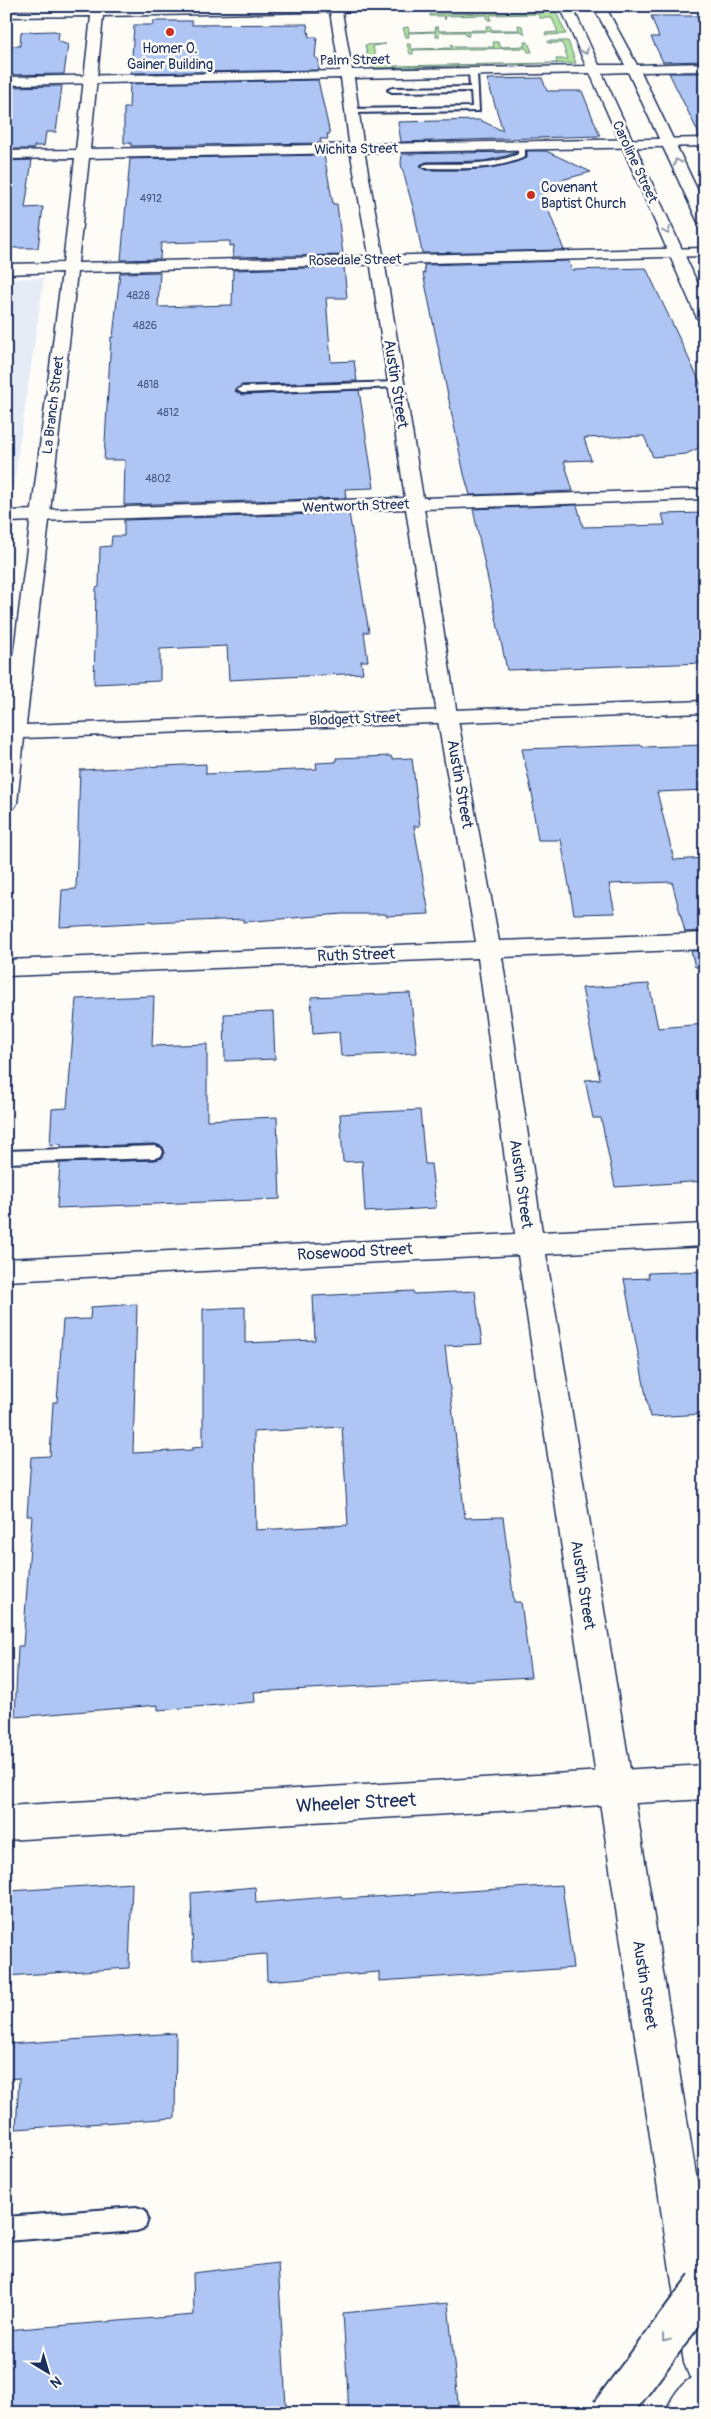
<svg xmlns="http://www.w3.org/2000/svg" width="711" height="2419" font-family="Pangolin,sans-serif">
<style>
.built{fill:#e6ecf6}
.green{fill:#b1e1a0;stroke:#66887f}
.building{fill:#afc6f4;stroke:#1b2f5e;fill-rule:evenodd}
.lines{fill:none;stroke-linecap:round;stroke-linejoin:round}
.lane-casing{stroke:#1b2f5e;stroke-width:4}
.street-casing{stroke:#1b2f5e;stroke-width:3}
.secondary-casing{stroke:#1b2f5e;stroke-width:3}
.highway-casing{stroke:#1b2f5e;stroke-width:3}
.lane{fill:#fdfcf7;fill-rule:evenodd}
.street{fill:#fdfcf7;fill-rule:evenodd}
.secondary{fill:#fdfcf7;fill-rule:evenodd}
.highway{fill:#fdfcf7;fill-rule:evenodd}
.highway-bridge-casing{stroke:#1b2f5e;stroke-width:42;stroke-linecap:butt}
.highway-bridge{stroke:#fdfcf7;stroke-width:38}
.oneway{stroke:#8c96aa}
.poi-dot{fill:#c8321e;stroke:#fdfcf7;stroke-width:2}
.labels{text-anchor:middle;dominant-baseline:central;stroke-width:5;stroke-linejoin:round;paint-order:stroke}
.far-number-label{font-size:11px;fill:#405584}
.far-poi-label{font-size:14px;fill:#1b2f5e;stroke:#fdfcf7}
.far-street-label{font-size:14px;fill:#1b2f5e;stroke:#fdfcf7}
.street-label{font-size:16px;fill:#1b2f5e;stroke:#fdfcf7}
.near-street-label{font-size:19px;fill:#1b2f5e;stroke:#fdfcf7}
</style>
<rect width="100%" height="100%" fill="#fdfcf7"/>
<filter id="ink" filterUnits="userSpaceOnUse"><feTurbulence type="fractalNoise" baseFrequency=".02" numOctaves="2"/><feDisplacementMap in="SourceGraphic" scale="10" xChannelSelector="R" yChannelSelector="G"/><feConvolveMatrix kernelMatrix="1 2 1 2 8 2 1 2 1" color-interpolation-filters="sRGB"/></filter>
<g filter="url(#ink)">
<path class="built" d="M44,278L11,502H6V279Z"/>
<path class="green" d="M556,12L566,34L546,35L545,33L558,32L552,18H540L538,14L490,15L491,20H488L487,15L446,16L445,20L444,16H430V14Z
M518,25L522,26L525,35L521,31L468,32L469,36H466L465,32H439V37H436L435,32L408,33L409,37H406L403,28L408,27L409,32L436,31L435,27H438L439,31L487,30L486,26H490L492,30H519Z
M548,41H568L576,63L376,68L370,66L365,45L386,44L373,46L376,62H392L393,66L557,63L556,59H568L562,43H548Z
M493,42H498L500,47L525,46L524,42H528L532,52H528L526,48L413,50V54H410L407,44H410L411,49L452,48L451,44L455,47H494Z"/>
<path class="building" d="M651,16H705V61L663,62L651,37H659Z
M153,21H192V25L307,24L309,37H317L315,57L319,60V70L131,73L134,25H153Z
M54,31L59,32L58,41L68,45L64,74L6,75V46H20L21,32Z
M669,73H705V136H700Z
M542,78L547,91H582L600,136L401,142L398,122L480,120L503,131L487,79Z
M318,80L330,134H327L328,139H320L321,143L131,146V143H124V108H129L130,84Z
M62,86L56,132H46L44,146H34V149H6V87Z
M527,151H546L591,172L539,186L564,250L422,253L415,215L401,164L402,154L516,152L506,156L484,161L426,162L420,165L426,170H464L489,168L513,163L527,158Z
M324,155L333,204H337L343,255L233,257L234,245L230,246V241L161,243L160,259L121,260L130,159Z
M32,160L25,208L43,207L38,248H6V161Z
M568,261L572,270L646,268L705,393V445L686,454L653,457L644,436L584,438L591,460L564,461L573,491L470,495L464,474L423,273H425L424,265Z
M344,267L347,298H326L331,362L354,361L357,381L242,385L235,391L242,395L359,390L374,488L345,489L346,498L124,505L125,460H104L111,337H113L120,273L160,272L158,307L232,305L233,270Z
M577,505L583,527L665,525L662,514L705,513V663L507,670L473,509Z
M349,513L369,632H364L368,661H361L363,673L229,680L227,646L160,649V681L94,684L96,588L99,587L100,547L111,546L112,536H124V520Z
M642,745L643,747L705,745V790L657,792L674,860L705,858V931L685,932L672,882L609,884L615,913L574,914L561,840H538L532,803H534L522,749Z
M391,756L392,759L412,758L420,826H414L429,914L386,916V914H342L243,922V919L152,923V922L60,927L62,890L76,889L80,770L206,764V774L317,769L316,763L336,762V758Z
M691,951H705V966L695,967Z
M649,984L658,1028L705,1024V1181L615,1187L601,1118H593L585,1080L600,1079L582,988Z
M410,993L417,1053L341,1056L339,1032L313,1034L311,997Z
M154,996L152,1046L207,1044V1120L277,1117L280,1199L57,1208L60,1163L155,1160L162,1158L165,1153L163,1147L155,1144L61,1147V1144L50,1145L52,1109L67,1108L76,999Z
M273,1012L275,1059L225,1061L224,1014Z
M420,1110L425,1164H431L436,1208L365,1212L362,1161L343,1162L340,1114Z
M705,1271V1414L650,1417L624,1279L649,1278L648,1273Z
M413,1291L414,1294L475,1291L482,1344L445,1346L465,1518L503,1517L514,1602H521L531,1677L254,1692L255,1702L158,1710V1705L15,1717L18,1646H23L32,1516H27L31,1457L50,1456L53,1402H57L63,1320L90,1319L91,1307L137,1304L133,1453L192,1450V1448L203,1447V1309L245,1307V1343L315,1340L313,1296ZM342,1427L348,1525L256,1530L254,1432Z
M132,1883L129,1968L6,1976L10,1891Z
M562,1885L573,1968L379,1981V1972L267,1981L266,1954L193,1960L191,1893L255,1887L256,1903L341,1896L342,1899Z
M176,2033L175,2118L16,2129L19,2078L6,2079L8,2044Z
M278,2263L286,2407L235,2413H6V2330L194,2315L193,2273Z
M448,2303L459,2413H349L343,2313Z"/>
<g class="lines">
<defs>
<path id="lane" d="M473,71L477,73L479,111L351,113L347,111L351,109L472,107L471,91L392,92L388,90L392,88L470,87L469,73Z
M518,144L525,146V157C493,171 460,168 426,168L422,166L426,164C457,163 489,167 518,154Z
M397,382L402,385L400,387L242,393L237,390L242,387Z
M155,1146L161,1148L163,1152L161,1156L155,1158L6,1163V1151Z
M136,2207L145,2210L148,2219L145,2228L136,2231L6,2241V2217Z"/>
<path id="street" d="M329,6H341L352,70L586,66L560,6H572L599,65H625L593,6H605L637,65L705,63V71L641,72L705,206V226L698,222L628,72L602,73L705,300V323L697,318L590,73L354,78L364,150L384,260L423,498L705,489V499L424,509L457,715L499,941L705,933V949L502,957L542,1232L705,1224V1246L546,1254L705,2230V2384L690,2378L684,2363L518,1255L6,1281V1259L515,1234L478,958L6,976V960L476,942L437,715L406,509L6,522V511L405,498L370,260L350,150L341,78L6,85V77L340,71Z"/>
<path id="secondary" d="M92,6H104L103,9L477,6L471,9L103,16L90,149L705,138V146L89,158L78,263L705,248V256L77,272L26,725L705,701V713L24,738L17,803L14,808L6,810V714L62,272L6,274V264L63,263L75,158L6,159V151L76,150L91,16L6,17V11L92,9Z
M705,1765V1799L6,1840V1806Z"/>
<path id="highway" d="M705,2371V2413H665C674,2392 684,2379 705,2371Z"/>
</defs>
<use href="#lane" class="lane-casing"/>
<use href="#street" class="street-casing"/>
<use href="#secondary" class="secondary-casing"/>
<use href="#highway" class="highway-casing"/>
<use href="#lane" class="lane"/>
<use href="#street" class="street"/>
<use href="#secondary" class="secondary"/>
<use href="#highway" class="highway"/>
<defs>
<path id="highway-bridge" d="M610,2413L705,2286"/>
</defs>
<use href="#highway-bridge" class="highway-bridge-casing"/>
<use href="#highway-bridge" class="highway-bridge"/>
</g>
<defs><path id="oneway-chevron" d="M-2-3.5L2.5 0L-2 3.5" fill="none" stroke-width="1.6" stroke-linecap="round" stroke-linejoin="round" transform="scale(1.25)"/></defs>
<g class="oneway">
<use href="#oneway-chevron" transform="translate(585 51) rotate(67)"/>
<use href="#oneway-chevron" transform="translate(677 162) rotate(-115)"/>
<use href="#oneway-chevron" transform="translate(667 231) rotate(65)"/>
<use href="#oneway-chevron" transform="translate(665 2339) rotate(127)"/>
</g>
</g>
<g class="poi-dot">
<circle cx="170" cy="32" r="5"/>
<circle cx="531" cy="195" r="5"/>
</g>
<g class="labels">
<g class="far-number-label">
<text x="151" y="198">4912</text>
<text x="138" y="295">4828</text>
<text x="145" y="325">4826</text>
<text x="148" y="384">4818</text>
<text x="168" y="412">4812</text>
<text x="158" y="478">4802</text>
</g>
<g class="far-poi-label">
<text x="170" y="48">Homer O.<tspan x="170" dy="16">Gainer Building</tspan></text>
<text x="541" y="187" text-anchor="start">Covenant<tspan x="541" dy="16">Baptist Church</tspan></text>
</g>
<g class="far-street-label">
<text transform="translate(355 60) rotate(-1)">Palm Street</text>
<text transform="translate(356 149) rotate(-1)">Wichita Street</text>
<text transform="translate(635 162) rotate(65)">Caroline Street</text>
<text transform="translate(355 260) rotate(-1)">Rosedale Street</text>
<text transform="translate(53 405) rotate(-83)">La Branch Street</text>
<text transform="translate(356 506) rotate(-2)">Wentworth Street</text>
<text transform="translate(355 719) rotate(-2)">Blodgett Street</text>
</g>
<g class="street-label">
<text transform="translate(396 384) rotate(81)">Austin Street</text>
<text transform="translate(460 784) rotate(80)">Austin Street</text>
<text transform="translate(356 955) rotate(-2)">Ruth Street</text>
<text transform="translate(521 1184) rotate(82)">Austin Street</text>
<text transform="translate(355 1252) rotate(-3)">Rosewood Street</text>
<text transform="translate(583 1585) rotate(81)">Austin Street</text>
<text transform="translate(645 1985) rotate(81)">Austin Street</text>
</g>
<g class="near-street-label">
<text transform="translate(356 1803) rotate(-3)">Wheeler Street</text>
</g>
</g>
<rect width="711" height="2419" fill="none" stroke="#fdfcf7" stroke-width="25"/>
<rect x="12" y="12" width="686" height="2394" fill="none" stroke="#1b2f5e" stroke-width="2" filter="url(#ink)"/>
<g transform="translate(48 2372) rotate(142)" stroke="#fdfcf7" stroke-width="4" paint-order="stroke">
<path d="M0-4L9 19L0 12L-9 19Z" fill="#1b2f5e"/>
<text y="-8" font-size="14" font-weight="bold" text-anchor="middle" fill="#1b2f5e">N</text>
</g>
</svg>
